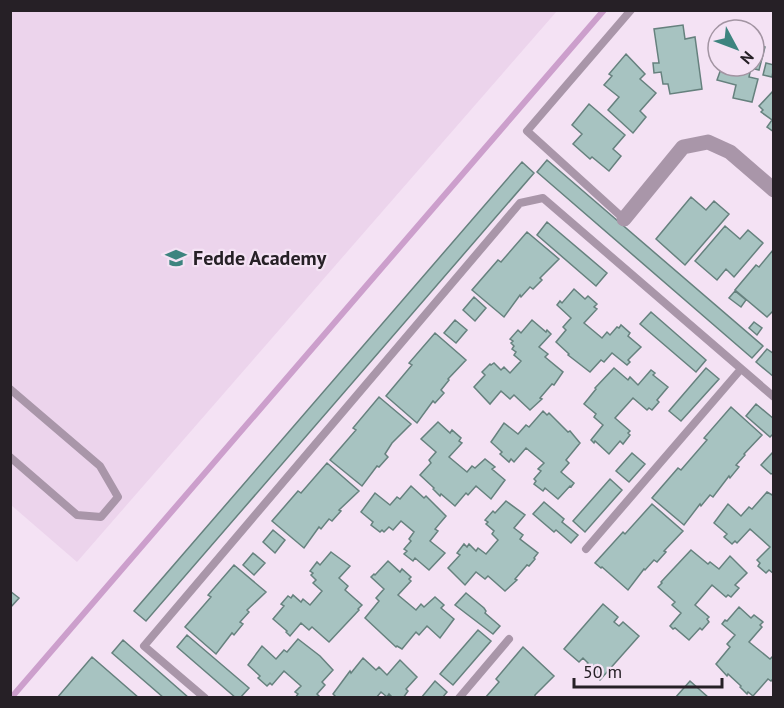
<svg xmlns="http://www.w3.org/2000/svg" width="784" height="708" font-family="'PT Sans',sans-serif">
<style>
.built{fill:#ecd4ec}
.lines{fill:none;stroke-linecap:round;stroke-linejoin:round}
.stream{stroke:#cc9fcc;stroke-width:6}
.building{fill:#a7c3c1;stroke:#66817e;stroke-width:1.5}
.lane{stroke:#a996a9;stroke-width:8}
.street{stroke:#a996a9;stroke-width:15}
.labels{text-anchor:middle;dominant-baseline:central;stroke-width:4.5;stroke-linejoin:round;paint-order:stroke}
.poi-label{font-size:20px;font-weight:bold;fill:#262026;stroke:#f4e2f4;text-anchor:start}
</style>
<rect width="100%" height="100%" fill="#f4e2f4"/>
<path class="built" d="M11,11H557L77,562L11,505Z"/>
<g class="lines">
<path class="stream" d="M11,698L604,10"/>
</g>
<path class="building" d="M683,25L685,39L695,37L702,89L670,94L668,84H663L661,72L654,73L653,63H659L654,29Z
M754,43L765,47L759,70L751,68L749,77L758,79L752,102L733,98L736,85L717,80L722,66H754Z
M626,54L645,74L640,79L656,93L640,111L646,117L633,133L608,110L619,97L604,85L612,76L609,74Z
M766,63L774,65L772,77L763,75Z
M774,90V132L767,127L772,120L761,112L763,110L759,106Z
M589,104L625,135L613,149L621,156L609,171L592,157L590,159L573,144L582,134L572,125Z
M547,160L763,346L752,358L537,172Z
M522,162L534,173L146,621L134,611Z
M691,197L706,210L714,201L729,214L685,265L656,239Z
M547,222L607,273L596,286L537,235Z
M725,226L740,239L748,230L763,243L734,277L726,269L717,280L695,261Z
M527,232L559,259L540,278L542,280L533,289L530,287L521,297L520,295L504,317L472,290L498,260L501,262Z
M773,250L774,310L767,317L735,290L756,265L759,267Z
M574,289L585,299L588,296L597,304L594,307L597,309L584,323L602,338L607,332L610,335L617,327L619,328L621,325L630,333L628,336L641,347L628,360L630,362L627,365L612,353L604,362L601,360L590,372L568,355L569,354L556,342L566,330L563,327L571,318L557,305L560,301L562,303Z
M735,291L746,300L741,307L729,298Z
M474,297L486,308L475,321L463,310Z
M651,312L706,360L696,372L640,324Z
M455,320L467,330L456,343L444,333Z
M532,320L546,332L547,330L551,334L539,347L548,354L545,357L563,372L554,385L552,384L540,398L542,399L530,410L514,395L510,399L501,391L490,404L474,387L485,375L482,372L490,364L491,365L494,363L501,370L504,367L510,373L521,361L514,355L516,352L512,349L514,346L511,343L513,341L510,339L518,330L521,333Z
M754,322L762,328L757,335L749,328Z
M435,333L466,360L448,379L449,380L441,390L444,393L435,403L433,401L417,423L386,396L412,365L409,363Z
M767,349L774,354V377L756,362Z
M614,368L628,380L630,377L638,385L651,370L655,373L653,375L668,387L657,400L659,402L652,410L649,408L647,410L633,398L615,418L630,431L628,433L630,435L623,444L620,441L609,454L595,441L594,443L591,440L603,425L594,417L596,414L584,404L596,389L595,388Z
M706,368L719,379L681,421L669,411Z
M379,397L411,424L392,443L385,454L388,457L379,467L377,466L362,486L330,460L356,430L353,428Z
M756,404L774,419V433L770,437L746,416Z
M731,407L762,435L744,454L745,455L736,465L739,467L730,478L729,476L713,497L710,495L701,506L700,504L684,525L652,498L678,468L681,470L707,440L704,438Z
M543,411L547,415L549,413L568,432L570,431L580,443L566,460L569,463L561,472L574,483L571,487L570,486L558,499L545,488L543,491L534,484L536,481L534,479L541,471L538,469L544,463L526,448L514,462L511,459L509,462L500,454L502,452L491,442L504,423L518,434L526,425L529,427Z
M438,422L450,433L452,430L461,438L459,441L462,443L449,457L467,472L472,466L475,468L485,459L495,467L492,469L505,480L491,499L476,486L468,495L466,493L455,506L441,494L440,496L433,489L434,488L420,475L431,463L429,460L436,452L421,439Z
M774,451V473L771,474L761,465Z
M632,453L645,464L629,482L616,471Z
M327,463L359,491L339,510L341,511L332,521L329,519L321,529L319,527L304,548L272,521L298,491L301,493Z
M610,479L622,490L585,532L573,521Z
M411,486L424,498L426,496L446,516L435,529L438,531L430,541L445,553L429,570L415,558L413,561L404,554L407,551L404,549L411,541L409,539L414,532L401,521L393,530L389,527L384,532L382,530L380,532L371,525L373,522L361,512L375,493L390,505L397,497L400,499Z
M767,492L774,496V574L769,570L766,573L758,566L760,563L757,560L770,547L750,529L737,543L735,541L732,544L724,537L727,534L714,523L728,504L741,516L749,507L752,509Z
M506,501L525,515L514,528L523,535L520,539L538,553L534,558L535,559L529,566L527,565L515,579L517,580L505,591L488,576L485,579L476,572L465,585L448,568L460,555L457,553L464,544L467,547L469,544L476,551L478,548L486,554L498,540L492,534L494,531L486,524L488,522L485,520L493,511L495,513Z
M544,502L564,519L562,522L578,535L571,543L556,530L554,532L533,514Z
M652,504L683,531L664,551L666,552L657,562L654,560L645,570L644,569L628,590L602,567L601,568L595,563L623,532L625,534Z
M273,530L285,540L275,553L263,542Z
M691,550L708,564L710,562L719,569L730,556L747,573L735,585L739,588L731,597L728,595L726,597L712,585L695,605L709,617L707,619L709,622L702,630L700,628L689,640L675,628L673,629L670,626L681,613L672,605L675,602L658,587L662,583L661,582Z
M331,552L350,566L339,578L348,586L345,590L362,605L358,609L359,610L329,642L312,627L309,630L301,623L290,636L286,632L287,631L273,619L284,606L281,604L288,596L291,598L293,595L301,602L303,599L310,605L322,591L313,583L316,580L311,575L313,573L310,571L317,562L320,565Z
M253,553L265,563L254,575L243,565Z
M388,561L400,572L402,569L411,577L409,579L411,581L398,595L416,610L421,604L424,607L435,597L444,605L441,608L454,619L440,638L427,626L419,635L416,632L402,649L397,646L396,647L365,618L379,601L376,598L384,589L371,577L374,574L375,575Z
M234,565L266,592L247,610L249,612L240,622L243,624L234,635L232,633L216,654L185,627L211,597L208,595Z
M10,591L19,598L10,608Z
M466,593L484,608L486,611L485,613L500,626L493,634L455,605Z
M603,604L618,617L614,622L619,626L623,622L639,636L600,680L585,667L588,663L583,658L579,662L564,649Z
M739,607L751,618L754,615L763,622L760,625L762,627L749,642L770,659L774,655V678L771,681L768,679L753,696L748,692L747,694L740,687L741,686L728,674L727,676L716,664L730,647L727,644L735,635L722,624L725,620L727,621Z
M478,630L491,641L453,685L440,674Z
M187,635L249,688L240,698H236L177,647Z
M298,639L320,656L333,670L322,682L325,685L317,694L321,698H295L298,694L295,692L301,686L284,671L272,685L270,683L267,686L258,678L260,676L248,665L262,646L276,659L284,650L287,652Z
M123,640L189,698H164L112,653Z
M523,647L554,676L535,695V698H485L499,682L496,679Z
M92,657L139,698H57Z
M363,658L376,670L379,667L387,675L400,660L417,677L406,689L408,691L403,698H393L389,694L387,697L381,692L376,698H337L333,694L350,671L351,673Z
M435,681L447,692L442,698H421Z
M690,681L709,698H675Z"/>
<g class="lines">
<path class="lane" d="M624,219L527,131L631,10
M10,389L100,466L118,497L101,517L77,515L10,457
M586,549L741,369
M205,698L144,646L520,203L543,198L774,397
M459,698L509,639"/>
<path class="street" d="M624,219L683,147L708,142L730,152L774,190"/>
</g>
<defs>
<symbol id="school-bare" viewBox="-9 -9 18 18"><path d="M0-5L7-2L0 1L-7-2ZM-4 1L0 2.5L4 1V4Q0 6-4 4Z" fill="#3d847f" stroke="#f4e2f4" stroke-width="2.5" paint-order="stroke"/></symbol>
</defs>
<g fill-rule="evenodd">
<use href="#school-bare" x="161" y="243" width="30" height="30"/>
</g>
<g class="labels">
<g class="poi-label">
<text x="193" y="258">Fedde Academy</text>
</g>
</g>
<rect width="784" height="708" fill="none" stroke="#262026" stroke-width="24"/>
<g transform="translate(736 48) rotate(131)"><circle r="28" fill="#f4e2f4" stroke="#a294a2" stroke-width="1.5"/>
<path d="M0-4.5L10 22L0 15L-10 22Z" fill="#3d847f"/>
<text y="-9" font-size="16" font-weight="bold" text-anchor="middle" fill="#262026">N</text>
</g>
<path d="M574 678v9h148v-9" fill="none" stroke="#262026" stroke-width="3"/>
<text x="583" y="678" font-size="18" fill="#262026" stroke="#f4e2f4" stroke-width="4.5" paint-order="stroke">50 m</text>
</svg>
